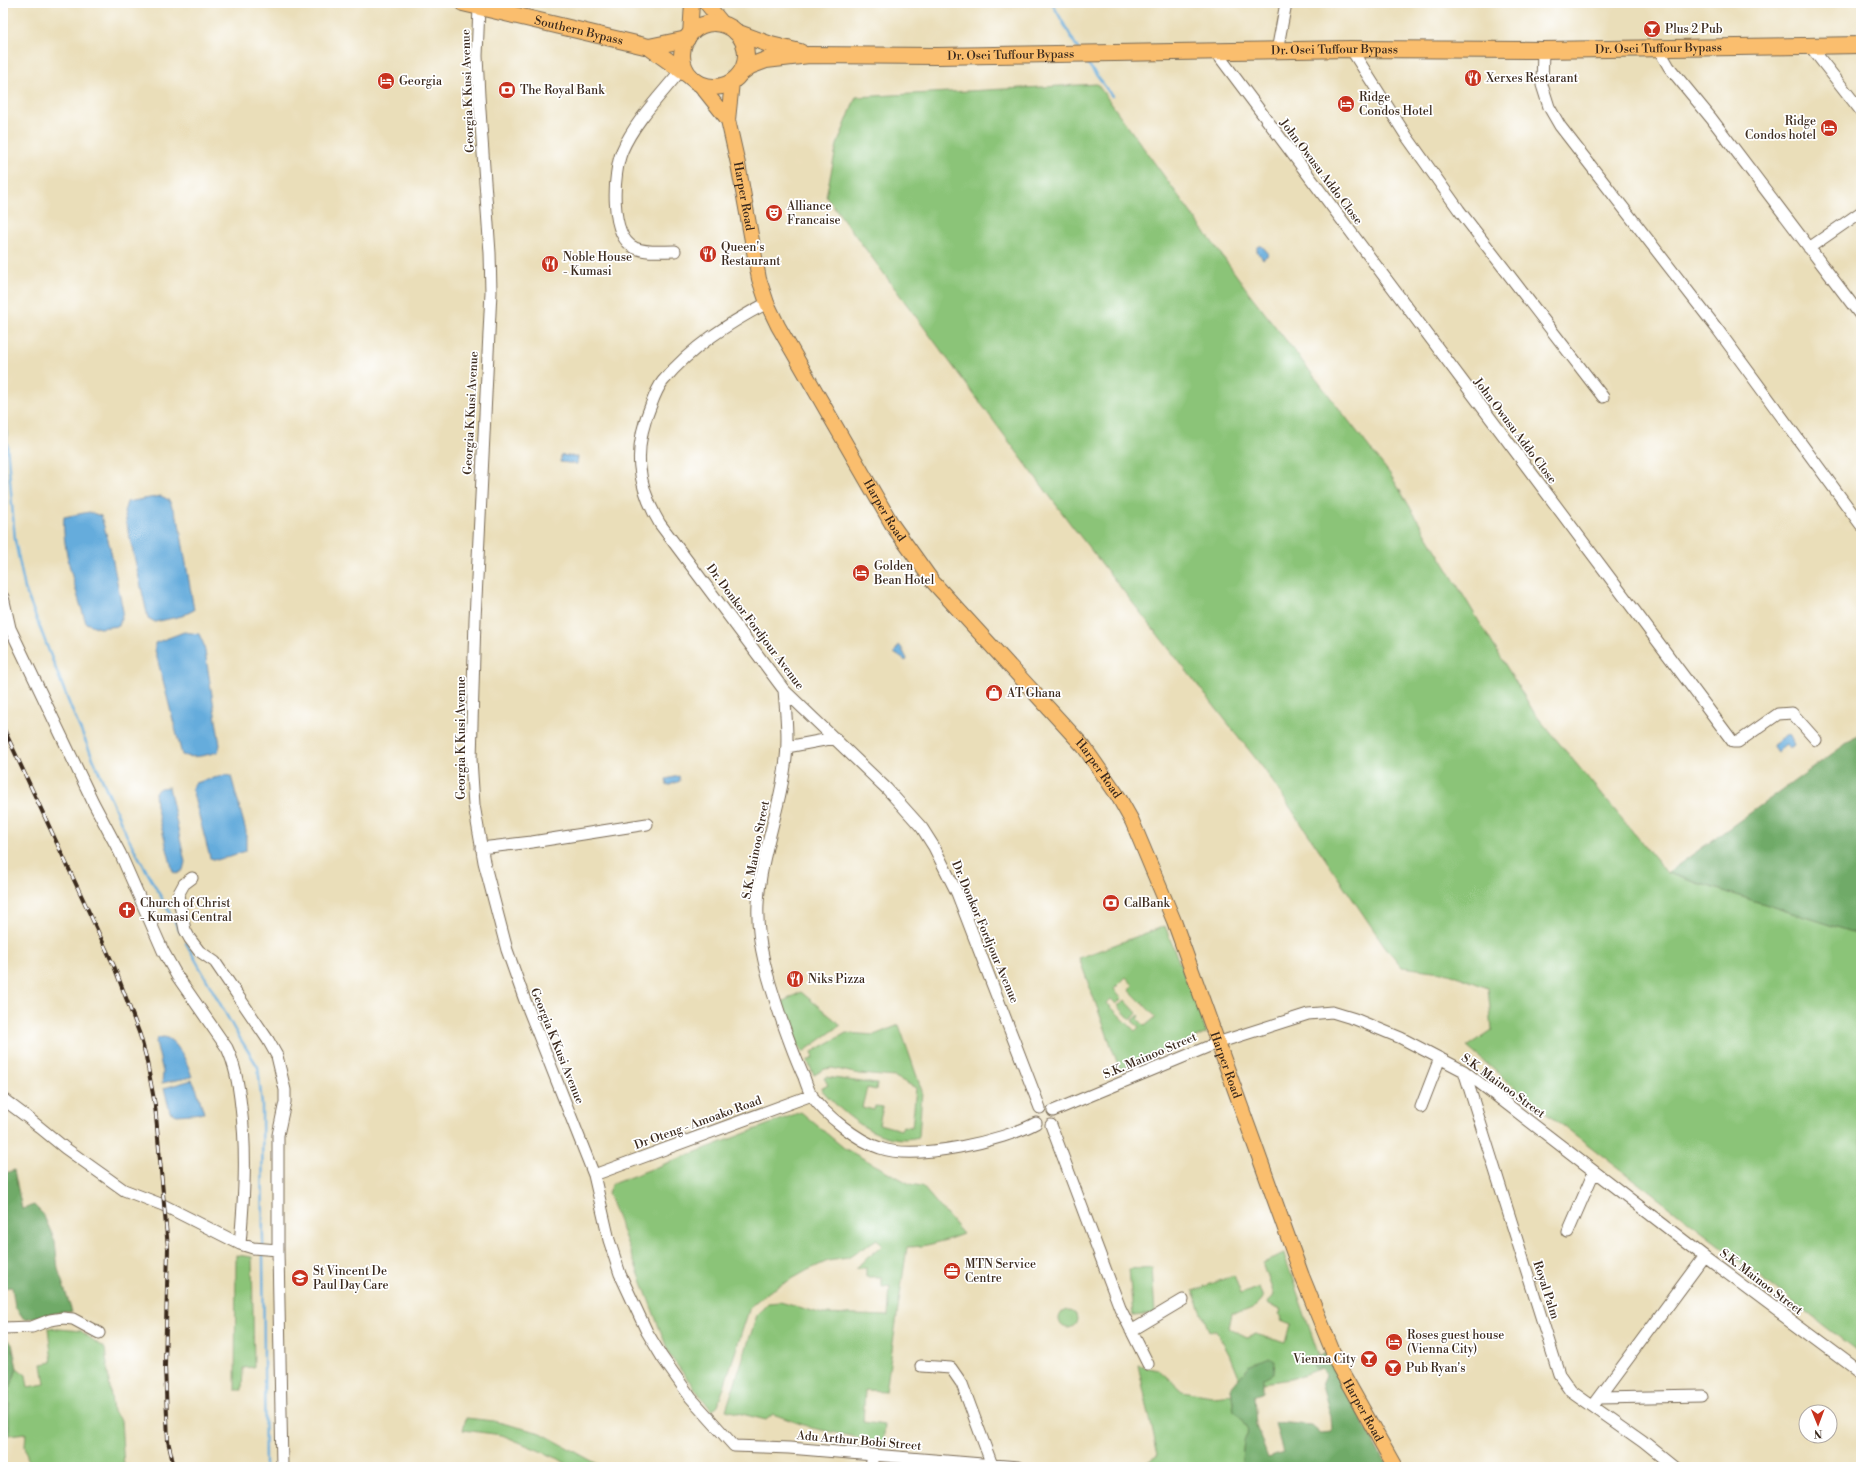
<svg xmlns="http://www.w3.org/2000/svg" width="1864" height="1470" font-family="'Libre Bodoni',serif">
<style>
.green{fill:#8bc478;stroke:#63774b;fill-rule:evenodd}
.forest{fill:#70aa68;stroke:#566a43}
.water{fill:#65acdc;stroke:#506b7d}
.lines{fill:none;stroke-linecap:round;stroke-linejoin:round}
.stream{stroke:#65acdc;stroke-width:2.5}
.minor-casing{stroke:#786954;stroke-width:13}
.major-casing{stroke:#786954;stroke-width:16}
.highway-casing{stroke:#786954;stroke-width:18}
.minor{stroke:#fff;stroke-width:11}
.major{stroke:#fabe6e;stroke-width:14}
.highway{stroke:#fabe6e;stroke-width:16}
.rail-casing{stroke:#3b2a1e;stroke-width:4}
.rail{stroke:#fff;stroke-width:2.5;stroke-dasharray:8;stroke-linecap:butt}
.labels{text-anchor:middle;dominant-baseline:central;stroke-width:3.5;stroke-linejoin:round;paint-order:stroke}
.poi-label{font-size:12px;fill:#3b2a1e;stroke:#fff;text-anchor:start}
.street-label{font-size:12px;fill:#3b2a1e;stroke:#fff}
</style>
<rect width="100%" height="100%" fill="#fff"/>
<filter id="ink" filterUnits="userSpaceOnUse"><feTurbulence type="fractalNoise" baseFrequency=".025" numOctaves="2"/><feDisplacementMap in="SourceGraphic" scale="8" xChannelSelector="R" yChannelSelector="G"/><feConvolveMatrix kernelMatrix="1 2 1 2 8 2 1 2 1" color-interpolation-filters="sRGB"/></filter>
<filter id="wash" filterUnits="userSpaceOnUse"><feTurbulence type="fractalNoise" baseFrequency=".012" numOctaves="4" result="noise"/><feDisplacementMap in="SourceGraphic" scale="16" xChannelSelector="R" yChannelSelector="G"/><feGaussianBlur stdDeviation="0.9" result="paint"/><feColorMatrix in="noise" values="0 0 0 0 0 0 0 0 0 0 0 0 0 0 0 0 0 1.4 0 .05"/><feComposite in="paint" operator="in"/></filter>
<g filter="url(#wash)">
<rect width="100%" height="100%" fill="#eadeb9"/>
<path class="green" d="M1097,84L1250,294L1390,474L1535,714L1667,873L1861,935V1354L1531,1101L1467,1047L1492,1030L1488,988L1449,973L1402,967L1384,945L1264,769L1072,526L826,196L837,145L856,97Z
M1165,926L1207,1033L1120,1070L1079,958ZM1126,977L1133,985L1129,990L1156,1017L1145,1026L1138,1019L1140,1016L1139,1015L1132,1021L1139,1027L1135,1031L1107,1003L1111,999L1116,1004L1122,998L1114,989Z
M801,992L841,1025L803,1052L798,1045L780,1003Z
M1125,1000L1137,1013L1131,1020L1118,1006Z
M899,1025L922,1091L919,1137C880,1147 845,1116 821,1089L828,1085L824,1078L826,1077L877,1084L876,1090L867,1088L862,1107L874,1110L875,1106L883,1107L879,1124L901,1130L903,1126L912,1127L916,1088L895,1077L859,1074L832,1068L825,1069L814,1075L807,1061L814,1058L812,1052L846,1033L874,1035Z
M801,1112L844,1148L910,1184L922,1186L963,1234C944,1241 926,1247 907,1247L886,1391L865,1390L863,1422L885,1425L883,1443L812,1428L773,1414L766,1420L726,1410L757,1315L768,1303L780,1302L823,1314L888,1316L890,1286L882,1287V1277H866V1268H855L882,1246L877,1239L848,1258L828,1261L808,1270L765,1294L750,1307L718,1405L712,1411L670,1356L608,1193L612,1184Z
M1284,1254L1319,1356L1315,1359L1314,1367L1316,1370L1291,1379L1263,1383V1379L1249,1366L1239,1379L1229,1354L1216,1331H1209L1193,1291L1234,1275L1241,1294L1259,1287L1263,1298C1257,1308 1243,1313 1232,1313L1229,1328L1247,1337L1255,1334L1286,1343L1291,1324L1281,1320L1282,1317L1279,1315L1281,1310L1269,1305L1268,1303L1274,1295L1263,1263Z
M236,1255L252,1257L254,1367L243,1368L242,1390H235Z
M1152,1267L1155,1314L1133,1316L1129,1269Z
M1059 1319a9 9 0 1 1 18 0a9 9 0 1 1-18 0Z
M48,1328L81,1331L105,1349L113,1412L121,1420L124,1467H34L29,1465L25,1446L26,1433L9,1435V1391L17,1368L26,1375L28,1387L45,1384L42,1364L52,1362Z
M1138,1365L1158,1369L1182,1391L1212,1396L1232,1394L1234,1411L1243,1419L1249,1430L1244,1440L1241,1467H1140L1158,1455Z
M466,1418L494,1421L541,1433L603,1467H571L559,1459L502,1435L463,1430Z"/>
<path class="forest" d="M1861,733V935L1667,873Z
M14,1170L22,1209L34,1205L43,1214L55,1241L58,1269L72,1312H62L24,1319L15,1307L12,1287L3,1288V1174Z
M3,1336L12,1344L17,1368L9,1391V1435H3Z
M1326,1353L1388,1467H1241L1244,1440L1249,1430L1243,1420L1234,1411L1231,1388L1249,1366L1269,1358L1275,1361L1274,1373L1263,1379V1391L1254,1396L1256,1426L1268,1458L1283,1453L1275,1422L1311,1425L1320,1433L1332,1432L1331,1417L1322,1385L1326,1376L1321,1368L1316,1370L1314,1367L1315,1359Z"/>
<path class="water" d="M1259,246H1262L1269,254L1263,259L1257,251V248Z
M561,455L578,457L577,464L560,462Z
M161,496L169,500L179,523L194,610L182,616L155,622L148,618L124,512L127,502Z
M89,512L101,516L110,547L123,611L119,626L99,628L86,623C77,594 61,547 64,517Z
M184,632L199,634L204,645L220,745L218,752C206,755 194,759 182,755L155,650V643Z
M899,645L901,647L907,659L906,661L894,653Z
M1787,735L1790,736L1794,745L1789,749L1786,745L1777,752L1772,745Z
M225,775L231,776L246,831V851L217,860L210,858L192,789L195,783Z
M679,776L680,781L667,786L666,779Z
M169,787L185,862L183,870L177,874L173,872L156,806L155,792L160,788Z
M164,1037C178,1040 188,1064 192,1077L162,1083L163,1072L156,1042L157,1038Z
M192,1080L197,1090L204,1113L177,1115L170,1112L164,1088Z"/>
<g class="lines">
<path class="stream" d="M1052,3L1078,49
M1085,60L1112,96
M3,397L15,540L25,589L71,708L127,836L181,933
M186,943L236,1032L258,1067L262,1105L263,1247
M263,1252L265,1467"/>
</g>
</g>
<g filter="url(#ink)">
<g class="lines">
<defs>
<path id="minor" d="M479,7L477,56L479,96L490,253L491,292L475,619L471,759L474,805L484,862L507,950L524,998L594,1175L609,1240L620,1274L647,1332L662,1357L691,1398L734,1446L789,1448L1018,1467
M1810,46L1861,111
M1658,48L1669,67L1711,118L1861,316
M1351,49L1407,137L1459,210L1603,397
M1543,50L1542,85L1549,107L1560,126L1718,330L1861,525
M1277,51L1286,3
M1216,52L1733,742H1738L1778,714L1792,713L1816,740
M1809,248L1861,212
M675,251C662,251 647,253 635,248C609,236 613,173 622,151C635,121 661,95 681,70
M767,303C729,323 691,347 663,381C658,387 654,397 651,405C633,448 636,484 660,524L784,690L887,789L922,828L934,847L957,893L1040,1108
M3,597L10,628L93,802L120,853L163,951L177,976L227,1048C236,1067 239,1087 241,1107C247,1153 244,1198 240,1244
M784,690C786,715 789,741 785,766C779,813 760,857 758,904C756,943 769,982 781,1018C788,1038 795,1058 804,1077C806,1083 808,1090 812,1096C825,1115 858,1141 880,1148C916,1161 1003,1141 1036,1123
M787,747L835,738
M481,848L532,842L647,824
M192,878L184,884L178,895L185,930L190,939L199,951L215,962L268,1040L277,1056L285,1090V1102L278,1135V1250L282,1467
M1464,1071L1559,1374L1571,1391L1643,1442L1674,1467
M3,1099L27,1117L65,1148L124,1190L163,1205L240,1244L253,1248L278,1250
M1421,1107L1440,1058
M1053,1111L1217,1043L1308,1014L1332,1012L1355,1019L1401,1038L1464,1071L1704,1256L1861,1373
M1051,1125L1120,1308L1148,1364
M594,1175L812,1095
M1568,1232L1594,1172
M3,1328L32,1327L50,1320L63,1318L73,1319L99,1333
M1131,1331L1183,1300
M921,1366L951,1368L962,1384L992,1465
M1599,1398L1702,1396
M1593,1406L1704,1256
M871,1467L873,1455"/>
<g id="major">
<path d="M706,3L724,25"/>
<path d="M690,35L692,3"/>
<path d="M697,81L728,120"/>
<path id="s1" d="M732,82L728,120L738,164L759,279L767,303L778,326L893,526L933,582L1084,747L1118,796L1132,821L1174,921L1302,1276L1339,1367L1395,1467"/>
</g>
<g id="highway">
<path id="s2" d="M463,3L649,47L691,77"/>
<circle cx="714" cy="55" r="32"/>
<path d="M736,32L771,45L800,52"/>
<path d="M649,47L687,39"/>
<path id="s3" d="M742,72L750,66L766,60L809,55L937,56L1351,49L1543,50L1861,45"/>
</g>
</defs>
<use href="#minor" class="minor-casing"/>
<use href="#major" class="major-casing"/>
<use href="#highway" class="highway-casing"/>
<use href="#minor" class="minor"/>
<use href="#major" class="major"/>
<use href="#highway" class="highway"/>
<defs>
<path id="rail" d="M3,727L114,966L140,1035L146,1057L155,1105L168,1248L165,1366L168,1441L174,1467"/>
</defs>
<use href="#rail" class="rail-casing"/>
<use href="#rail" class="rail"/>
</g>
</g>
<defs>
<symbol id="bar-disc" viewBox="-11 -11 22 22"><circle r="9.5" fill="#c8321e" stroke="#fff"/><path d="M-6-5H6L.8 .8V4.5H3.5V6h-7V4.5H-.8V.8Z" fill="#fff"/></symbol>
<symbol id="restaurant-disc" viewBox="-11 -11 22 22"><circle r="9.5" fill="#c8321e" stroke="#fff"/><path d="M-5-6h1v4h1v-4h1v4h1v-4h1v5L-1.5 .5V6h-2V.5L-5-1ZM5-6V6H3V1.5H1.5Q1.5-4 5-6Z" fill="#fff"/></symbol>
<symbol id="hotel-disc" viewBox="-11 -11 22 22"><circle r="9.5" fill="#c8321e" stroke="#fff"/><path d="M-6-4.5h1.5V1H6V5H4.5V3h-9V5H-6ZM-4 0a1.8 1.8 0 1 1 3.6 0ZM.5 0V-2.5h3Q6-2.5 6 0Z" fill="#fff"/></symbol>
<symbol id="bank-disc" viewBox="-11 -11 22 22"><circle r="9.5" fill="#c8321e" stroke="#fff"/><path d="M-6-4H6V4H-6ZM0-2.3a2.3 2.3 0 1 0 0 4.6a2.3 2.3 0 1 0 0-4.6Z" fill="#fff"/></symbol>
<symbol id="theatre-disc" viewBox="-11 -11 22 22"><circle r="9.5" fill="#c8321e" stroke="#fff"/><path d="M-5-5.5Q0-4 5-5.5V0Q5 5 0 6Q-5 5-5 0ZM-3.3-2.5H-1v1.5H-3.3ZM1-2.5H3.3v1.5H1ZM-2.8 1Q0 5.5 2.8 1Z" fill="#fff"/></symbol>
<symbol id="shop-disc" viewBox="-11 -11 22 22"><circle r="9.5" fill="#c8321e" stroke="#fff"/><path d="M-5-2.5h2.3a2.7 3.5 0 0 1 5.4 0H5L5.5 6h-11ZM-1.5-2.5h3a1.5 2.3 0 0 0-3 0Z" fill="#fff"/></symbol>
<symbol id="church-disc" viewBox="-11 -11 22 22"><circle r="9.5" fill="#c8321e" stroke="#fff"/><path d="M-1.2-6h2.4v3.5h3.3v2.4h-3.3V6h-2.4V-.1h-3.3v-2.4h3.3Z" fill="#fff"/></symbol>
<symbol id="office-disc" viewBox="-11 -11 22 22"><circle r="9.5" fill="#c8321e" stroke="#fff"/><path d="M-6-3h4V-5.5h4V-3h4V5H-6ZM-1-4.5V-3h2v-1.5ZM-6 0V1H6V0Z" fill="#fff"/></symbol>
<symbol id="school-disc" viewBox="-11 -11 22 22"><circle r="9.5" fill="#c8321e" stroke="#fff"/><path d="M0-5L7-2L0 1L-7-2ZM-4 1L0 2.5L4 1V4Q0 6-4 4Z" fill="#fff"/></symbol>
</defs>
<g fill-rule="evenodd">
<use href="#bar-disc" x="1642" y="19" width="20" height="20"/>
<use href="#restaurant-disc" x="1463" y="68" width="20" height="20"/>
<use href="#hotel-disc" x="376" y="71" width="20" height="20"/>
<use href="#bank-disc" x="497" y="80" width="20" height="20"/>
<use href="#hotel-disc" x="1336" y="94" width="20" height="20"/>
<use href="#hotel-disc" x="1819" y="118" width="20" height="20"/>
<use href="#theatre-disc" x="764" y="203" width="20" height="20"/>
<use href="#restaurant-disc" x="698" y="244" width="20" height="20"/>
<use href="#restaurant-disc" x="540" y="254" width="20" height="20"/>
<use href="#hotel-disc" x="851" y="563" width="20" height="20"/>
<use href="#shop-disc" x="984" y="683" width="20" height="20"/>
<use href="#bank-disc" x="1101" y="893" width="20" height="20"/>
<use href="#church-disc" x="117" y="900" width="20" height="20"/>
<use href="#restaurant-disc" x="785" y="969" width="20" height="20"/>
<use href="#office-disc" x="942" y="1261" width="20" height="20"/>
<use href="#school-disc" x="290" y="1268" width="20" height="20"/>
<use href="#hotel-disc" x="1384" y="1332" width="20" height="20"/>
<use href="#bar-disc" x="1359" y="1349" width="20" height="20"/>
<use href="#bar-disc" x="1383" y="1358" width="20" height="20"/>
</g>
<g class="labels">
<g class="poi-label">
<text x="1665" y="29">Plus 2 Pub</text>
<text x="1486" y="78">Xerxes Restarant</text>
<text x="399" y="81">Georgia</text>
<text x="520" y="90">The Royal Bank</text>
<text x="1359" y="97">Ridge<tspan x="1359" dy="14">Condos Hotel</tspan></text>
<text x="1816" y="121" text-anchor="end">Ridge<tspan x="1816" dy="14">Condos hotel</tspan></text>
<text x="787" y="206">Alliance<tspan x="787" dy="14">Francaise</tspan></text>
<text x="721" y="247">Queen's<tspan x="721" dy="14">Restaurant</tspan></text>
<text x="563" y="257">Noble House<tspan x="563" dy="14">- Kumasi</tspan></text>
<text x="874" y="566">Golden<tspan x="874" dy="14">Bean Hotel</tspan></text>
<text x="1007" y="693">AT Ghana</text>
<text x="140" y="903">Church of Christ<tspan x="140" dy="14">- Kumasi Central</tspan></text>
<text x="1124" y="903">CalBank</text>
<text x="808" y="979">Niks Pizza</text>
<text x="965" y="1264">MTN Service<tspan x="965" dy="14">Centre</tspan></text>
<text x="313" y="1271">St Vincent De<tspan x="313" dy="14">Paul Day Care</tspan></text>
<text x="1407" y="1335">Roses guest house<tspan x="1407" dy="14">(Vienna City)</tspan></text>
<text x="1356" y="1359" text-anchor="end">Vienna City</text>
<text x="1406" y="1368">Pub Ryan's</text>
</g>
<g class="street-label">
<text stroke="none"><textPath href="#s2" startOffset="119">Southern Bypass</textPath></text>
<text stroke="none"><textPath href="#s3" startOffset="920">Dr. Osei Tuffour Bypass</textPath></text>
<text stroke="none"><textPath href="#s3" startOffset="596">Dr. Osei Tuffour Bypass</textPath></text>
<text stroke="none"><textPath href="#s3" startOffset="272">Dr. Osei Tuffour Bypass</textPath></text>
<text transform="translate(468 91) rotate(-92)">Georgia K Kusi Avenue</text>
<text transform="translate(1321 172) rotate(53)">John Owusu Addo Close</text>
<text stroke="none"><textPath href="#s1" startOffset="116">Harper Road</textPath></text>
<text transform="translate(471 413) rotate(-87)">Georgia K Kusi Avenue</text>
<text transform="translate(1515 431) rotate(53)">John Owusu Addo Close</text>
<text stroke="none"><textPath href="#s1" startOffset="464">Harper Road</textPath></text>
<text transform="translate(755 627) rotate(53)">Dr. Donkor Fordjour Avenue</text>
<text transform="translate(461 738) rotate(-90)">Georgia K Kusi Avenue</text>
<text stroke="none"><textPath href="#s1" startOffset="800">Harper Road</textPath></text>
<text transform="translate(756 850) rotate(-79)">S.K. Mainoo Street</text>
<text transform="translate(985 932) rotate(67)">Dr. Donkor Fordjour Avenue</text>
<text transform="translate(557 1046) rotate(68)">Georgia K Kusi Avenue</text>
<text transform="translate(1150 1056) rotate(-23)">S.K. Mainoo Street</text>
<text stroke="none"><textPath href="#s1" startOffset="1124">Harper Road</textPath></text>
<text transform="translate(1503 1086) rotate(36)">S.K. Mainoo Street</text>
<text transform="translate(698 1123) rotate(-20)">Dr Oteng - Amoako Road</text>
<text transform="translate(1761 1282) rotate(37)">S.K. Mainoo Street</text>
<text transform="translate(1546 1290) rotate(72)">Royal Palm</text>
<text stroke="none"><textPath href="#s1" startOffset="1496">Harper Road</textPath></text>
<text transform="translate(859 1441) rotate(5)">Adu Arthur Bobi Street</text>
</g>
</g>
<rect width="1864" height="1470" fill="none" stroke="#fff" stroke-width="16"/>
<g transform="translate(1818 1424) rotate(179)"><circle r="19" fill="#ffffff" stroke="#b1aaa5"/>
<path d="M0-3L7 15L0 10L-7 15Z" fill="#c8321e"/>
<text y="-6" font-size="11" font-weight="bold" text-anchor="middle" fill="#3b2a1e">N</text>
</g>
</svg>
